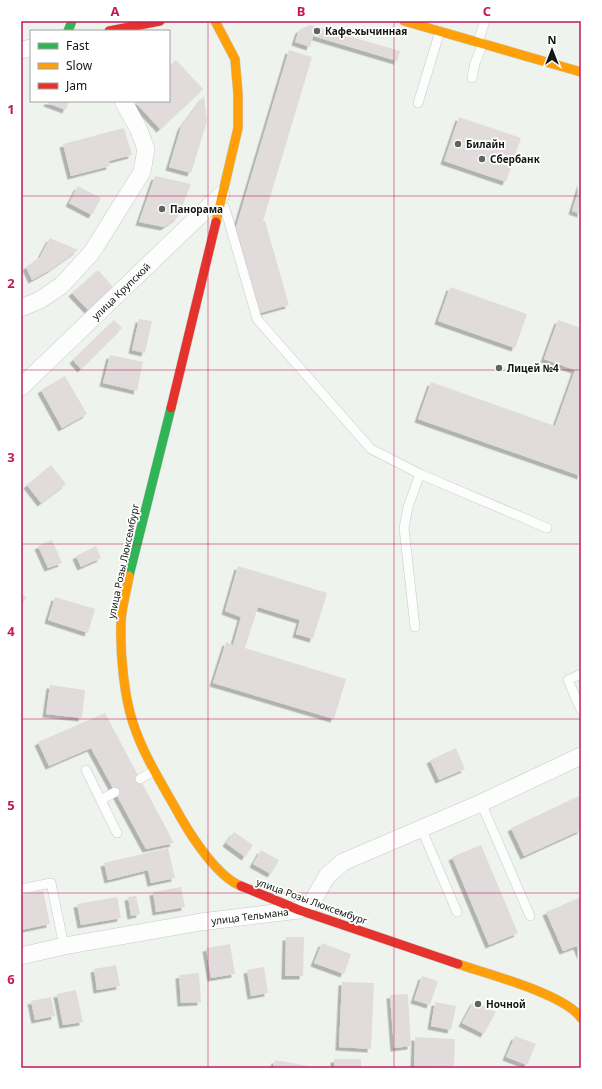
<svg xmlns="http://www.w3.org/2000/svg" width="602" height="1089" font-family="'Noto Sans',sans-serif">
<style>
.building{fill:#e1dcdb;filter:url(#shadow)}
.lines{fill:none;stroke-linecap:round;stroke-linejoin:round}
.lane-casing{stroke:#c7cbc7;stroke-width:10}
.street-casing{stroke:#c7cbc7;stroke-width:18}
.fast-casing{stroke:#c7cbc7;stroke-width:10}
.slow-casing{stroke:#c7cbc7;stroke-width:10}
.jam-casing{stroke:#c7cbc7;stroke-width:10}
.lane{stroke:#fcfdfc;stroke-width:9}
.street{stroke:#fcfdfc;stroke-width:17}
.fast{stroke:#30b455;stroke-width:9}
.slow{stroke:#ff9f0a;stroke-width:9}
.jam{stroke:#e5322d;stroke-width:9}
.grid{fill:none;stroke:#c2185b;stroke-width:1;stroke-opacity:0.55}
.poi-dot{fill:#606460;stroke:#fff;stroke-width:1.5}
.labels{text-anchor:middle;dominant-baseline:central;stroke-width:3.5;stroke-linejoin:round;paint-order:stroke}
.poi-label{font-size:10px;font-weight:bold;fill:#131713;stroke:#fff;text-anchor:start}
.street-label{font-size:10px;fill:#131713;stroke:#fff}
.neatline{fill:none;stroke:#c2185b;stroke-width:1.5}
.grid-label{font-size:13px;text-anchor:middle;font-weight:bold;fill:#c2185b}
</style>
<defs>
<filter id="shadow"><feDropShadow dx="-3.5" dy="3.5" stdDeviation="0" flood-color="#0004"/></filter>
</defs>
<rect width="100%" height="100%" fill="#eef3ee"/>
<path class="building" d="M310,25L400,51L397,61L313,36L310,47L295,42L299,30Z
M289,50L312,57L263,221H265L289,305L260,313L236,227Z
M176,60L203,89L160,129L134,101H169V66Z
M204,96L207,121L191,173L169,167L181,127Z
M48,101H69L66,110L47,103Z
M459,117L521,138L506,182L444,161Z
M124,128L132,155L109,161L110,166L71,176L63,144Z
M155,176L191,184L178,217L164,227L139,222Z
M581,182V214L572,211Z
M78,186L101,198L92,215L69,203Z
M50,238L78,250L50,270L32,280L26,267L40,257Z
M98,270L113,287L88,310L72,293Z
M450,287L527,314L515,348L438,321Z
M139,319L152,321L145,353L132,350Z
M114,320L122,328L81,369L73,360Z
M558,320L581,328V476L418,419L431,382L555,426L575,370L544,359Z
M110,355L143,362L137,391L103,383Z
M65,376L87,414L62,428L41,390Z
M51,465L66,484L41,503L27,485Z
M52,540L62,563L48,568L38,546Z
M96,546L101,558L81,567L76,556Z
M238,566L327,593L313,639L296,634L300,620L258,607L245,648L346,679L334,719L213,683L226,642L233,645L241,617L225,611Z
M21,593L27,598L21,604Z
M55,597L95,609L88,633L48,620Z
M50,685L85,690L82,718L46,714Z
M105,713L174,843L146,849L91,748L49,766L38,742Z
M456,748L465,769L439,780L430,760Z
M581,795V830L524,856L511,828Z
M234,832L253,845L245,857L226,843Z
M481,845L518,933L489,945L452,857Z
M168,848L175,878L151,883L148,870L108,880L104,863Z
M261,850L279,860L271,874L253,864Z
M181,887L185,907L156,912L153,892Z
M43,891L50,924L21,930V895Z
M136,896L140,914L131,916L128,897Z
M117,897L121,918L81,925L77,904Z
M581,897V956L577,946L563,951L546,912Z
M286,937H304L303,976H285Z
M322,943L351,954L344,974L314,963Z
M230,944L235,974L211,978L206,948Z
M116,965L120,986L97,990L94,969Z
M264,967L268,993L251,996L247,970Z
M199,973L201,1002L181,1003L179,975Z
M422,976L438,981L430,1005L414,1000Z
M342,982L374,983L371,1049L339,1047Z
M76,990L83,1022L63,1025L57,994Z
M408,994L411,1046L394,1048L390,995Z
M51,997L55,1016L35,1020L31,1001Z
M474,1001L496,1012L484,1034L462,1023Z
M435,1002L456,1006L451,1030L431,1026Z
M515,1036L536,1044L527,1065L506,1057Z
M415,1037L455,1039L454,1067L414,1066Z
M334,1059H361V1068H334Z
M275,1060L308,1066L307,1068H273Z"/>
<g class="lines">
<defs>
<path id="lane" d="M478,42L485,21
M472,78L475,63L483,43
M418,103L440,31
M225,208L257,319L371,449L420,474L547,528
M415,627L404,528L408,507L420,474
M581,674L568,680L581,710
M86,770L117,833
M140,779L154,771
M101,800L115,792
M481,803L530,916
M421,828L457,912
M21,889L51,883L64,946"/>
<path id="street" d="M21,50L31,48
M21,308L40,300L62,285L92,252L142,172L146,149L138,128L123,101
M21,387L221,195
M21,956L64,946L201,922L299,910L312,902L327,876L343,862L481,803L581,756"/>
<path id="fast" d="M68,31L72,21
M129,576L171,408"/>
<path id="slow" d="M215,21L235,59L238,94V128L216,222
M404,21L581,72
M129,576C127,591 121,608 121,624C120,653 124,696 133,723C144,757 164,787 181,818C193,839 218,877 241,886
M458,964C487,974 565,994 581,1018"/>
<path id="jam" d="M109,31L160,21
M171,408L216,222
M241,886L299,910L458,964"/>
</defs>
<use href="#lane" class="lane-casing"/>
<use href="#street" class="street-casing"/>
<use href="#fast" class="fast-casing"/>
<use href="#slow" class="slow-casing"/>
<use href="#jam" class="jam-casing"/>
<use href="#lane" class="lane"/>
<use href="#street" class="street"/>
<use href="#fast" class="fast"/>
<use href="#slow" class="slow"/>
<use href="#jam" class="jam"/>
</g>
<path class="grid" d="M208,21V1068M394,21V1068M21,196H581M21,370H581M21,544H581M21,719H581M21,893H581"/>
<g class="poi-dot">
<circle cx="317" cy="31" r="4"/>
<circle cx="458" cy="144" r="4"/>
<circle cx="482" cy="159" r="4"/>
<circle cx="162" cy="209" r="4"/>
<circle cx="499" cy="368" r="4"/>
<circle cx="478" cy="1004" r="4"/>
</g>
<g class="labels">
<g class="poi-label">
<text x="325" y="31">Кафе-хычинная</text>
<text x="466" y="144">Билайн</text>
<text x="490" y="159">Сбербанк</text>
<text x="170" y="209">Панорама</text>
<text x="507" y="368">Лицей №4</text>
<text x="486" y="1004">Ночной</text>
</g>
<g class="street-label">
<text transform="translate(121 291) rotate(-44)">улица Крупской</text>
<text transform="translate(123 561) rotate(-78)">улица Розы Люксембург</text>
<text transform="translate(312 901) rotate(20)">улица Розы Люксембург</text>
<text transform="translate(250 916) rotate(-7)">улица Тельмана</text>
</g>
</g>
<rect width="602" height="1089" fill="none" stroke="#ffffff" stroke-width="44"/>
<rect x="30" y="30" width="140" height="72" fill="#ffffff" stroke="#a1a2a1"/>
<rect x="38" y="43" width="20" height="6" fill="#30b455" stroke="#a1a2a1"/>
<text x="66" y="50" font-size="12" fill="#131713">Fast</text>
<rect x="38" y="63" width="20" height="6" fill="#ff9f0a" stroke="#a1a2a1"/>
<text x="66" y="70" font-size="12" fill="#131713">Slow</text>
<rect x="38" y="83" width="20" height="6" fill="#e5322d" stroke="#a1a2a1"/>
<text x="66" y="90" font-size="12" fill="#131713">Jam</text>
<g transform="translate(552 50)" stroke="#ffffff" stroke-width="3" paint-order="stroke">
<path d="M0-3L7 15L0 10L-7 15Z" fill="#131713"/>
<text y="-6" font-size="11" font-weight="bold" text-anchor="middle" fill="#131713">N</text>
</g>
<rect x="22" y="22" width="558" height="1045" class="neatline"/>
<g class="grid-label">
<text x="115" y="16">A</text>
<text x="301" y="16">B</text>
<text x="487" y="16">C</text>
<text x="11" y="114">1</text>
<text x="11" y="288">2</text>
<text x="11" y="462">3</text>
<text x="11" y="636">4</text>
<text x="11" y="810">5</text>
<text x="11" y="984">6</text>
</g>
</svg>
